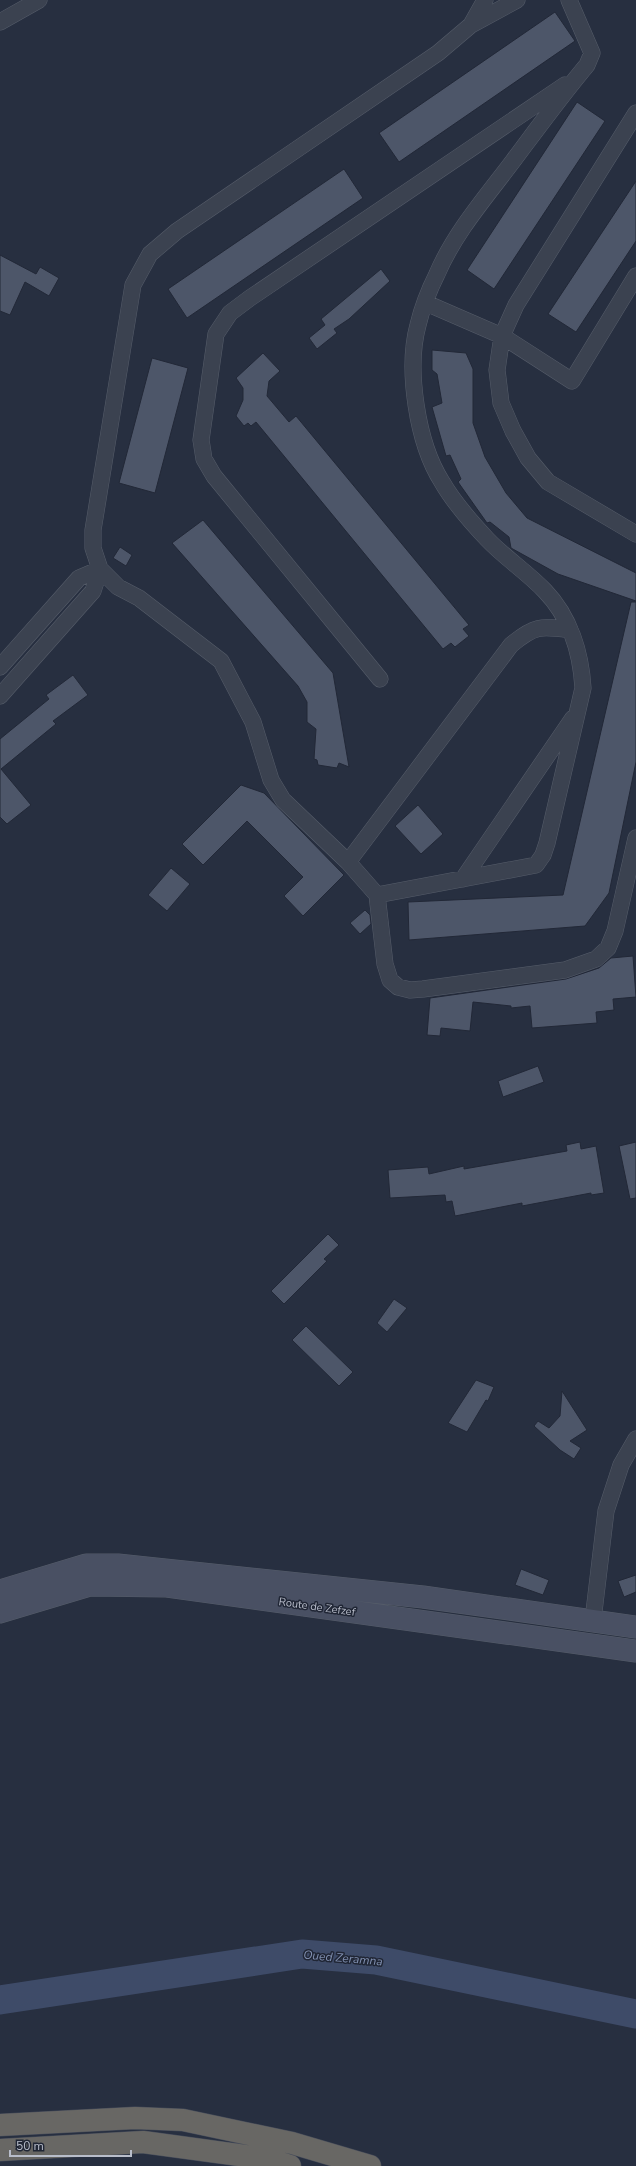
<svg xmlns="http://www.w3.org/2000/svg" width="636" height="2166" font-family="'Nunito Sans',sans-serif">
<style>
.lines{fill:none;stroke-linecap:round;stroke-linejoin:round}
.river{stroke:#3e4b68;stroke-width:29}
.building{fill:#4d5669;stroke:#222837}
.minor-casing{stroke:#565d6a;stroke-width:17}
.secondary-casing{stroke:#565d6a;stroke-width:23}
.trunk-casing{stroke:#464c5a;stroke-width:23}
.minor{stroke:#3b4250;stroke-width:16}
.secondary{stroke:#495063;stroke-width:22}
.trunk{stroke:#686764;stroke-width:22}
.labels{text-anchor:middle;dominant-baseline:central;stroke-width:3;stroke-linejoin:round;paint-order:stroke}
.street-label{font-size:11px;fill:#b8bdca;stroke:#202635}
.water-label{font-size:12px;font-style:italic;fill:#8190b1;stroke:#202635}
</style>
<rect width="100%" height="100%" fill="#272f40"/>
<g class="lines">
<path class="river" d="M0,2000L302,1954L376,1960L636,2014"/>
</g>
<path class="building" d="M555,12L575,41L399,162L379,133Z
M577,102L605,121L494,289L467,270Z
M344,169L363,198L187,318L168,289Z
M636,181V241L576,332L548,314Z
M0,255L36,274L40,267L59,278L49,296L25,282L10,315L0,311Z
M381,269L390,281L349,319L334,329L337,333L317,349L309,338L325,325L321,319Z
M432,350L466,353L473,369V423L485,457L506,493L527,518L636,573V601L558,574L511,548L509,537L490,522L487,523L458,482L461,479L450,455L446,456L432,407L442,403L437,374L432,370Z
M263,353L280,371L269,381L267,396L289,422L296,416L469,625L463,629L469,636L455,647L451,643L443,649L256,422L251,426L248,423L244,426L236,416L243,400V388L236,378Z
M152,358L188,368L155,493L119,483Z
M203,520L333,673L349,767L339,763L337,768L318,765L317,760L314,759L316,729L307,722V702L298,686L172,543Z
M120,547L132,555L126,566L113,558Z
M631,602H636V762L609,893L585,926L409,940L408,902L563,895Z
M73,675L88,695L53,721L56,724L1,769L31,805L7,824L0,817V739L49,699L46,695Z
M241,785L264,793L344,875L303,916L284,896L303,877L247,821L203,865L182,844Z
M418,805L443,834L421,854L395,826Z
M171,868L190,884L167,911L148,895Z
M365,910L370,915L371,924L360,934L350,923Z
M633,956L636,997L613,999L614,1010L596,1012L597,1023L532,1028L530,1006L511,1008V1006L473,1002L470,1031L441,1028L440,1036L427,1035L430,998L566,979L599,968L611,958Z
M538,1066L544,1082L503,1097L498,1081Z
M580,1142L581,1149L596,1146L604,1193L591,1195V1193L522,1206V1203L455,1216L452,1201L446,1202L445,1195L390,1198L388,1170L428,1167L429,1174L464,1166V1169L567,1151L566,1145Z
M636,1142V1198L630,1199L619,1146Z
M328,1234L339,1245L324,1259L327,1261L284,1304L271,1291Z
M394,1299L407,1308L387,1332L377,1323Z
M306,1326L353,1372L339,1386L292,1340Z
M476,1380L494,1387L488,1401L486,1400L467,1432L448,1423Z
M562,1391L587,1430L570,1441L581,1448L574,1459L560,1450L534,1426L538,1421L549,1428L560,1416Z
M521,1569L549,1580L543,1595L515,1585Z
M636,1575V1592L624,1597L618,1581Z"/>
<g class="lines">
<defs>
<path id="minor" d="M517,0L471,25L438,53L177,231L150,254L133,285L93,530V548L100,569L118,587L139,598L221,661L253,722L271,780L283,800L348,862L377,895L385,964L390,980L398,987L410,990L423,989L565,970L596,959L608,948L615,931L636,838
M0,22L39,0
M471,25L485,0
M636,113L516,305L502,336L497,370L501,403L513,431L528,458L548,482L636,534
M426,303L502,336L572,381L636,276
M0,667L79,578L100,569
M380,679L214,476L204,459L201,440L216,334L230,313L250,298L565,85
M0,696L93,591L100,569
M348,862L511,645C535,625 541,626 570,630
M463,879L573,718
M377,895L536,865L543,855L547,843L583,688C581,653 570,617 545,591C527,572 505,558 487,539C471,522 454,503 442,482C417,443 406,369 418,325C422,308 429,290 437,274C455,232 486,197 513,161C537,129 561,96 587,65L592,53L569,0
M593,1620L606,1511L621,1465L636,1439"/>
<path id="secondary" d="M0,1591L86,1565H118L423,1597L636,1627
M0,1612L90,1585L167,1586L636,1651"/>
<path id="trunk" d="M0,2125L135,2118L183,2120L292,2143L370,2166
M0,2150L143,2142L268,2159L290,2166"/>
</defs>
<use href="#minor" class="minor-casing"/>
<use href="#secondary" class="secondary-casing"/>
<use href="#trunk" class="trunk-casing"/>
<use href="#minor" class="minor"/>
<use href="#secondary" class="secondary"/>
<use href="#trunk" class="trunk"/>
</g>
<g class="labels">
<g class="street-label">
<text transform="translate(317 1607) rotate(8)">Route de Zefzef</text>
</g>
<g class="water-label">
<text transform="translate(343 1958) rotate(5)">Oued Zeramna</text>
</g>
</g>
<path d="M10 2150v6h121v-6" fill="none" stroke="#b8bdca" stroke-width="2"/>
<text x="16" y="2150" font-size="12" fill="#b8bdca" stroke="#202635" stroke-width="3" paint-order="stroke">50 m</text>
</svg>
